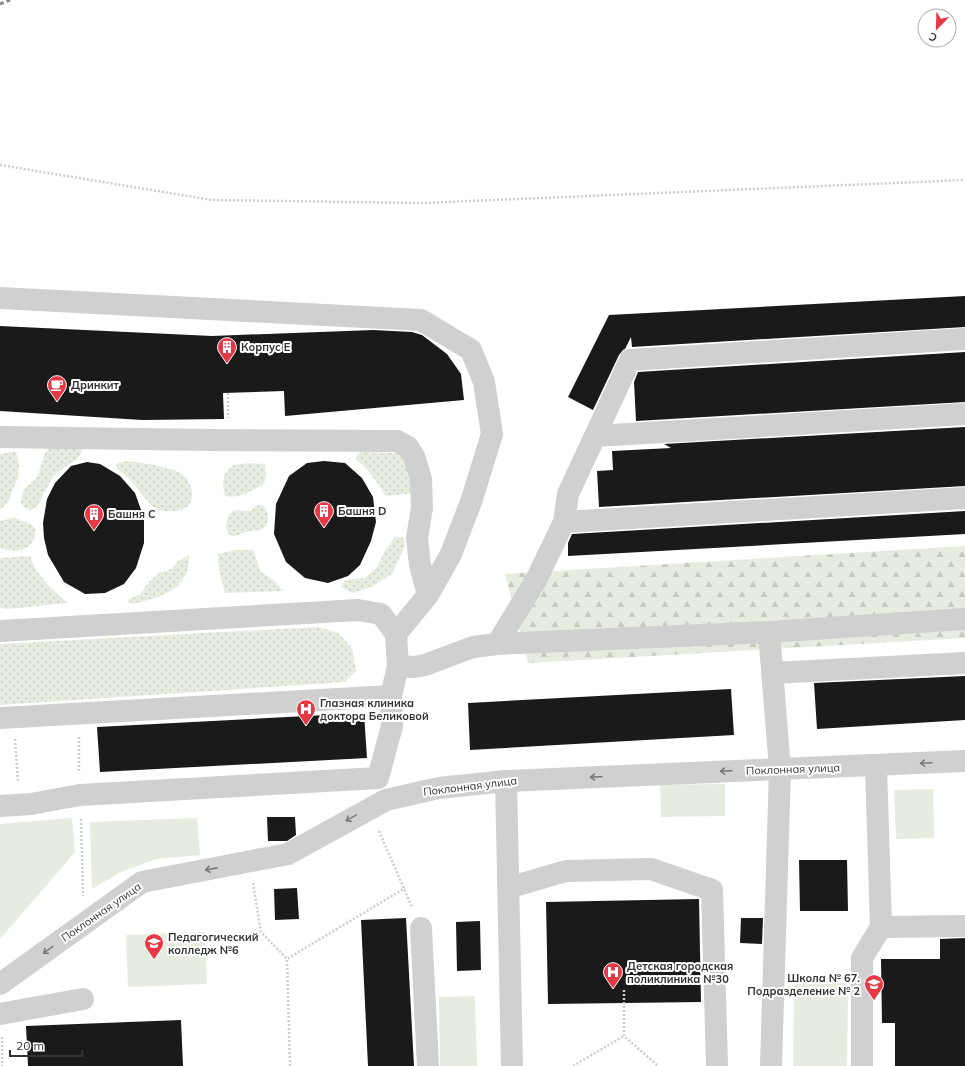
<svg xmlns="http://www.w3.org/2000/svg" width="965" height="1066" font-family="Mulish,sans-serif">
<style>
.grass{fill:url(#grass-dots)}
.forest{fill:url(#forest-firs)}
.park{fill:#e6ecdf}
.building{fill:#1a1a1a}
.lines{fill:none;stroke-linecap:round;stroke-linejoin:round}
.path{stroke:#cdcdcd;stroke-width:2.5;stroke-dasharray:2 2;stroke-linecap:butt}
.minor{stroke:#d0d0d0;stroke-width:22}
.rail{stroke:#888;stroke-width:3;stroke-dasharray:4 3;stroke-linecap:butt}
.oneway{stroke:#7a7a7a}
.labels{text-anchor:middle;dominant-baseline:central;stroke-width:4;stroke-linejoin:round;paint-order:stroke}
.poi-label{font-size:11px;font-weight:bold;fill:#333;stroke:#fff;text-anchor:start}
.street-label{font-size:11px;fill:#333;stroke:#fff}
</style>
<defs>
<pattern id="grass-dots" width="8" height="8" patternUnits="userSpaceOnUse"><rect width="8" height="8" fill="#e6ecdf"/><path d="M2 2h.1M6 6h.1" fill="none" stroke="#c6cbc0" stroke-width="1.8" stroke-linecap="round"/></pattern>
<pattern id="forest-firs" width="22" height="20" patternUnits="userSpaceOnUse"><rect width="22" height="20" fill="#e6ecdf"/><path d="M5 1l3.5 6h-7zM16 11l3.5 6h-7z" fill="#c6cbc0"/></pattern>
</defs>
<rect width="100%" height="100%" fill="#fff"/>
<path class="grass" d="M53,446L82,448L81,454L77,459L65,467L54,476L50,482L37,507L31,510L25,508L21,503C21,499 22,494 24,490C28,485 34,482 37,476C44,464 40,454 53,446Z
M9,452H16L19,464L18,478L13,489L9,500L3,508L0,509V454Z
M360,452L397,453L412,457L416,493L386,496L377,482L365,467L355,459Z
M127,461C141,463 172,466 183,475C190,480 196,497 189,505C182,512 165,513 157,509C148,504 143,494 136,487C134,484 131,480 128,478C124,473 118,472 116,465L118,463Z
M250,463L265,464L266,475L264,484C252,491 239,499 225,496L223,487L224,475L233,465Z
M258,505H262C270,511 271,527 259,530C255,531 251,531 247,532C244,532 241,534 238,535C225,540 225,525 228,517C233,506 241,512 250,511Z
M15,518L30,524L35,528C37,550 17,554 0,548V521L8,519Z
M395,537L404,538L405,546L392,574L373,586L353,593L341,587L345,580L365,578L377,567L385,551Z
M235,550H253L261,572L273,580L284,591L225,593L219,570L218,554Z
M189,555C189,559 189,564 188,568C182,593 154,599 132,604L127,600L140,594L150,581L159,573L172,569L178,561Z
M30,556L36,570L47,584L67,603L8,609L0,608V558Z
M319,627L338,633L352,648L356,671L345,682L0,705V644Z"/>
<path class="forest" d="M965,546V638L528,663L505,574Z"/>
<path class="park" d="M725,784V816L661,817L660,785Z
M933,789L934,838L896,839L894,790Z
M72,818L75,852L0,939V824Z
M197,818L200,855L156,859L123,871L92,889L90,822Z
M205,932L207,984L128,987L126,935Z
M797,982L846,983L848,987V991L847,1066H793L794,986Z
M475,996L477,1066H440L439,997Z"/>
<path class="building" d="M965,296V327L632,347L631,337L625,349L623,350L619,355L593,410L568,397L609,315Z
M0,326L212,336L373,330L412,332L422,335L447,354L461,374L464,400L285,416L284,391L223,393L224,419L142,420L0,411Z
M965,352V402L636,421L634,382L638,372Z
M965,427V486L599,507L597,471L613,470L612,451L671,448L664,444Z
M324,461L345,463L362,478L373,497L376,522L371,541L360,565L348,576L328,583L305,578L286,562L274,534L276,504L289,476L307,463Z
M87,462L100,464L120,476L135,493L144,518V543L136,568L124,584L105,593L85,594L64,582L48,555L44,538L43,523L47,499L55,483L71,466Z
M965,511V534L568,556V543L572,534Z
M965,676V720L817,729L814,683Z
M731,689L734,735L470,750L468,703Z
M364,713L367,758L100,772L97,727Z
M267,817H295L296,835L287,841H268Z
M799,860H847L848,911H800Z
M297,888L299,919L275,920L274,889Z
M699,899L701,1002L548,1004L546,902Z
M406,918L414,1066H368L361,920Z
M741,918H763L762,944L740,943Z
M480,921L481,970L457,971L456,922Z
M965,938V1066H895V1023H882L881,959H940V939Z
M181,1020L183,1066H28L26,1026Z"/>
<g class="lines">
<path class="path" d="M0,165L212,200L423,203L965,180
M228,393V418
M79,737V772
M15,739L18,782
M81,819L83,896
M379,831L412,907
M253,883L261,932L287,959
M624,990V1036L658,1066
M2,1037V1066
M290,1066L287,959L405,888
M573,1066L624,1036"/>
<path class="minor" d="M0,298L421,320L471,350L484,382L492,434L472,499L451,554L428,595L396,634
M965,414L595,436L568,494L564,522L965,498
M595,436L630,360L965,339
M0,437L209,440L397,441L408,447L414,456L421,479L422,508L417,538L420,565L428,595
M0,631L358,610L381,614L396,634L398,666L391,696L392,726L378,778L80,795L31,804L0,806
M769,632L780,769L771,1066
M497,644L536,580L564,522
M398,666L414,667L425,665L473,647L497,644L769,632L965,619
M772,673L965,663
M0,718L391,696
M876,766L881,927
M506,781L512,1066
M508,888L566,871L651,869L712,890L717,1064
M421,928L428,1066
M0,984L142,882L288,854L386,800L439,788L506,781L965,761
M0,1014L83,999
M862,1066V958L881,927L965,926"/>
<path class="rail" d="M0,4L10,0"/>
</g>
<defs><path id="oneway-shaft" d="M-6 0H5M1.5-3L5.5 0L1.5 3" fill="none" stroke-width="1.6" stroke-linecap="round" stroke-linejoin="round"/></defs>
<g class="oneway">
<use href="#oneway-shaft" transform="translate(926 763) rotate(177)"/>
<use href="#oneway-shaft" transform="translate(726 771) rotate(178)"/>
<use href="#oneway-shaft" transform="translate(596 777) rotate(178)"/>
<use href="#oneway-shaft" transform="translate(351 818) rotate(151)"/>
<use href="#oneway-shaft" transform="translate(211 869) rotate(169)"/>
<use href="#oneway-shaft" transform="translate(48 950) rotate(144)"/>
</g>
<defs>
<symbol id="building-pin" viewBox="-11 -11 22 30"><path d="M0 17L-7.5 6A9.5 9.5 0 1 1 7.5 6Z" fill="#e63946" stroke="#fff"/><path d="M-4-6H4V6H1V3H-1V6H-4ZM-2.5-4.3h1.7v1.8h-1.7ZM.8-4.3h1.7v1.8H.8ZM-2.5-1h1.7V.8h-1.7ZM.8-1h1.7V.8H.8Z" fill="#fff"/></symbol>
<symbol id="cafe-pin" viewBox="-11 -11 22 30"><path d="M0 17L-7.5 6A9.5 9.5 0 1 1 7.5 6Z" fill="#e63946" stroke="#fff"/><path d="M-5.5-4.5H6V0H3Q3 3.5 0 3.5H-2.5Q-5.5 3.5-5.5 0ZM3-3.2v2h1.7v-2ZM-6 4.5H4V6H-6Z" fill="#fff"/></symbol>
<symbol id="hospital-pin" viewBox="-11 -11 22 30"><path d="M0 17L-7.5 6A9.5 9.5 0 1 1 7.5 6Z" fill="#e63946" stroke="#fff"/><path d="M-5-5h3v3.5h4V-5h3V5h-3V1.5h-4V5h-3Z" fill="#fff"/></symbol>
<symbol id="university-pin" viewBox="-11 -11 22 30"><path d="M0 17L-7.5 6A9.5 9.5 0 1 1 7.5 6Z" fill="#e63946" stroke="#fff"/><path d="M0-5L7-2L0 1L-7-2ZM-4 1L0 2.5L4 1V4Q0 6-4 4Z" fill="#fff"/></symbol>
<symbol id="school-pin" viewBox="-11 -11 22 30"><path d="M0 17L-7.5 6A9.5 9.5 0 1 1 7.5 6Z" fill="#e63946" stroke="#fff"/><path d="M0-5L7-2L0 1L-7-2ZM-4 1L0 2.5L4 1V4Q0 6-4 4Z" fill="#fff"/></symbol>
</defs>
<g fill-rule="evenodd">
<use href="#building-pin" x="216" y="336" width="22" height="30"/>
<use href="#cafe-pin" x="46" y="374" width="22" height="30"/>
<use href="#building-pin" x="313" y="500" width="22" height="30"/>
<use href="#building-pin" x="83" y="503" width="22" height="30"/>
<use href="#hospital-pin" x="295" y="698" width="22" height="30"/>
<use href="#university-pin" x="143" y="932" width="22" height="30"/>
<use href="#hospital-pin" x="602" y="961" width="22" height="30"/>
<use href="#school-pin" x="863" y="973" width="22" height="30"/>
</g>
<g class="labels">
<g class="poi-label">
<text x="241" y="347">Корпус E</text>
<text x="71" y="385">Дринкит</text>
<text x="338" y="511">Башня D</text>
<text x="108" y="514">Башня C</text>
<text x="320" y="703">Глазная клиника<tspan x="320" dy="13">доктора Беликовой</tspan></text>
<text x="168" y="937">Педагогический<tspan x="168" dy="13">колледж №6</tspan></text>
<text x="627" y="966">Детская городская<tspan x="627" dy="13">поликлиника №30</tspan></text>
<text x="860" y="978" text-anchor="end">Школа № 67.<tspan x="860" dy="13">Подразделение № 2</tspan></text>
</g>
<g class="street-label">
<text transform="translate(793 769) rotate(-2)">Поклонная улица</text>
<text transform="translate(470 786) rotate(-7)">Поклонная улица</text>
<text transform="translate(101 912) rotate(-35)">Поклонная улица</text>
</g>
</g>
<g transform="translate(937 28) rotate(203)"><circle r="19" fill="#ffffff" stroke="#adadad"/>
<path d="M0-3L7 15L0 10L-7 15Z" fill="#e63946"/>
<text y="-6" font-size="11" font-weight="bold" text-anchor="middle" fill="#333333">С</text>
</g>
<path d="M10 1050v6h72v-6" fill="none" stroke="#333333" stroke-width="2"/>
<text x="16" y="1050" font-size="12" fill="#333333" stroke="#ffffff" stroke-width="3" paint-order="stroke">20 m</text>
</svg>
